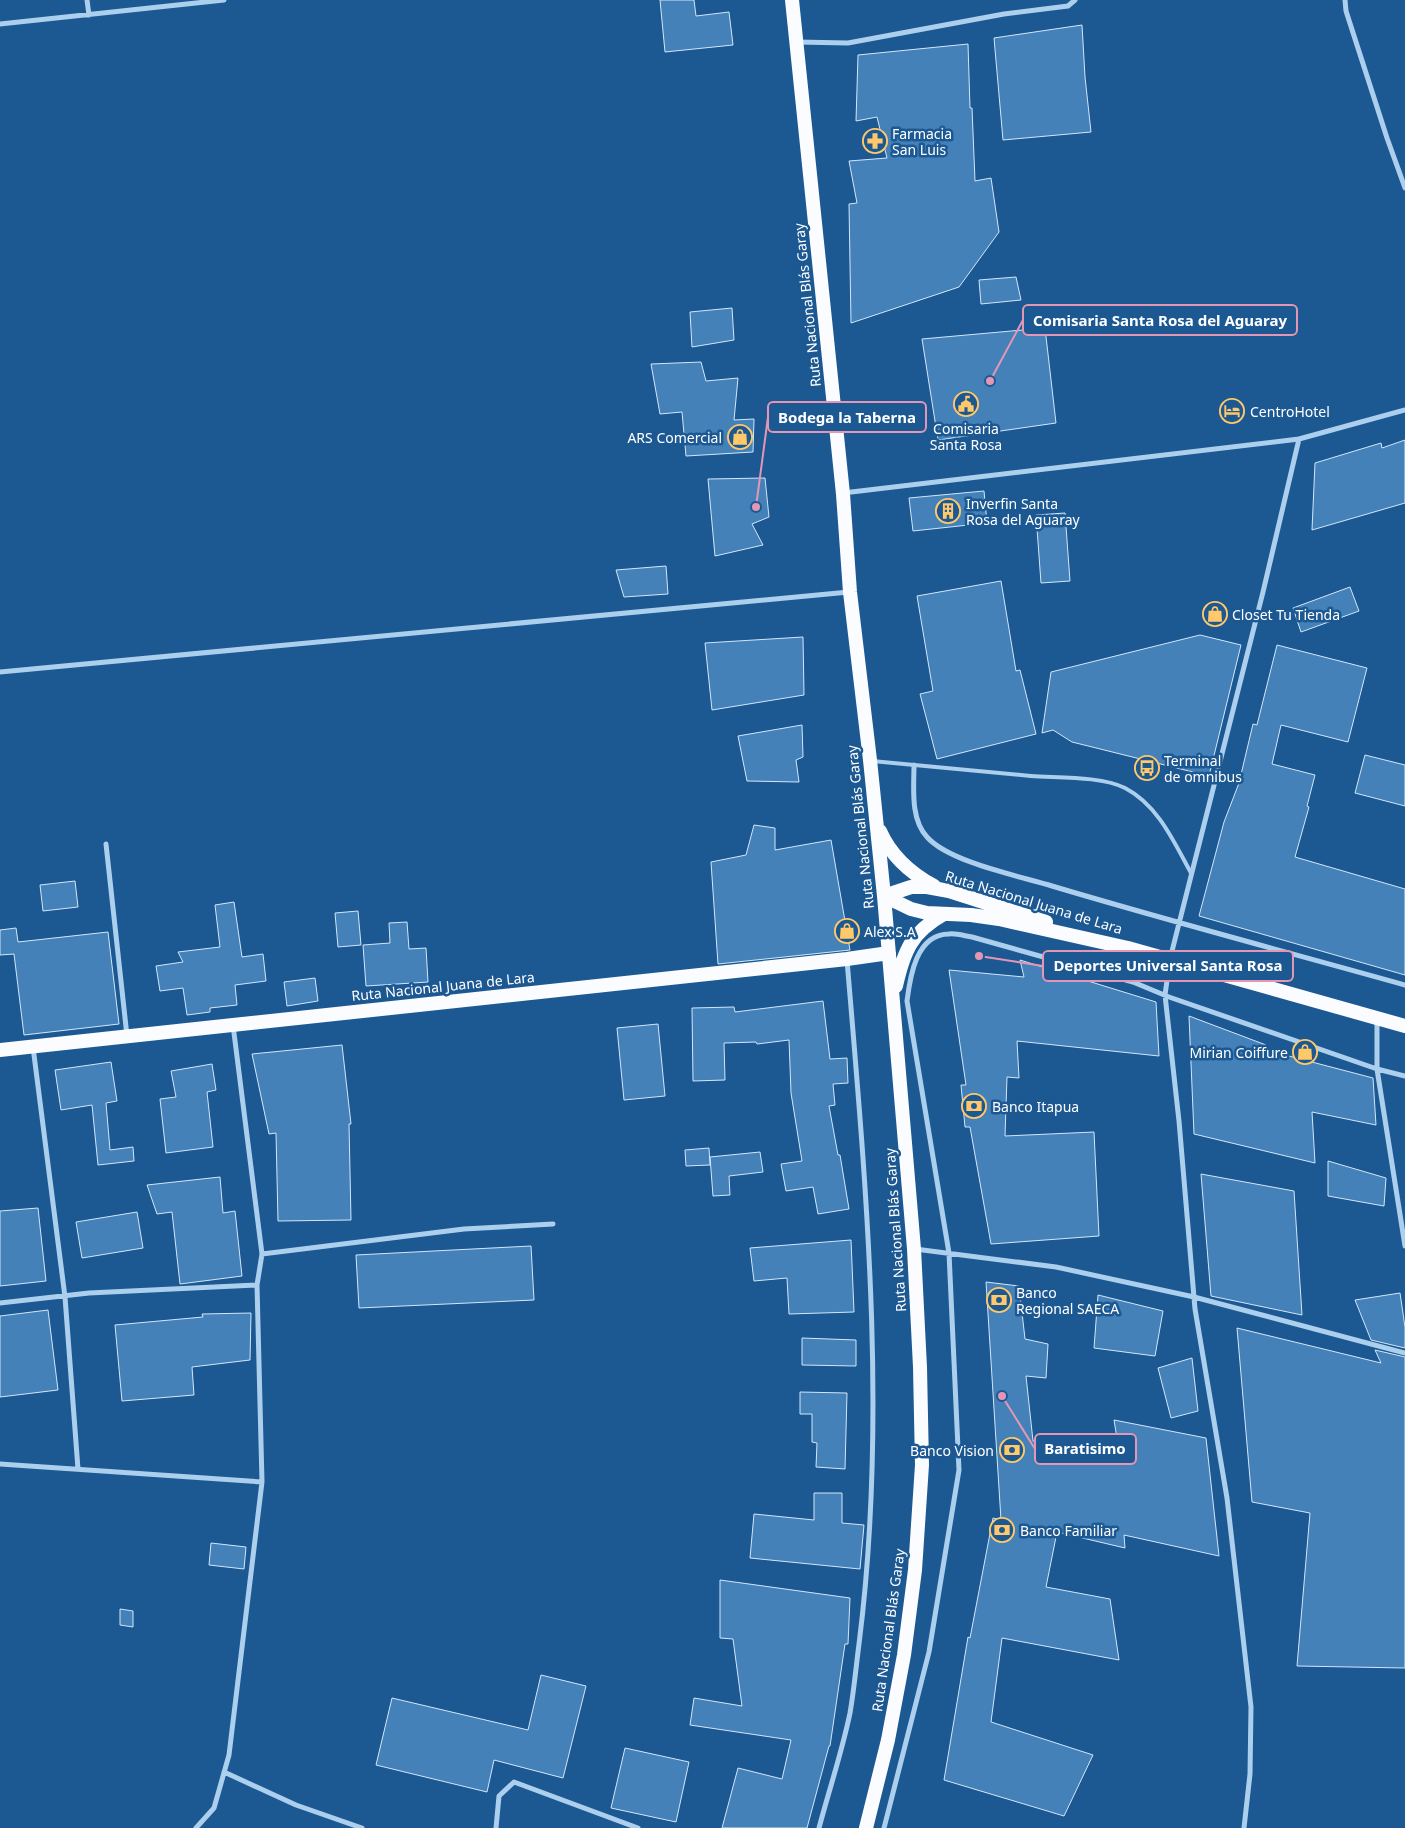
<svg xmlns="http://www.w3.org/2000/svg" width="1405" height="1828" font-family="'Noto Sans',sans-serif">
<style>
.building{fill:#4481b9;stroke:#d2e7fa}
.lines{fill:none;stroke-linecap:round;stroke-linejoin:round}
.service{stroke:#accfee;stroke-width:4}
.minor{stroke:#accfee;stroke-width:5}
.trunk{stroke:#fafcff;stroke-width:14}
.labels{text-anchor:middle;dominant-baseline:central;stroke-width:5;stroke-linejoin:round;paint-order:stroke}
.poi-label{font-size:14px;fill:#fff;stroke:#1c5892;text-anchor:start}
.street-label{font-size:14px;fill:#fff;stroke:#1c5892}
.leader{fill:none;stroke:#e497b5;stroke-width:2}
.callout-dot{fill:#e497b5;stroke:#1c5892;stroke-width:2}
.callout{fill:#1c5892;stroke:#e497b5;stroke-width:2}
.callout-label{font-size:15px;text-anchor:middle;font-weight:bold;fill:#fff}
</style>
<rect width="100%" height="100%" fill="#1c5892"/>
<path class="building" d="M660,0H694L696,16L729,12L733,45L665,52Z
M1082,25L1085,77L1091,132L1003,140L994,38Z
M968,44L970,108H972L975,181L991,178L999,232L959,287L851,323L849,204L857,203L849,161L887,158L877,117L856,121L858,55Z
M1016,277L1021,300L981,304L979,280Z
M732,308L734,340L692,347L690,312Z
M1045,328L1056,423L938,440L922,339Z
M701,362L706,381L738,378L734,420L754,419L753,452L686,456L682,412L660,414L651,364Z
M1405,440V503L1312,530L1315,463L1381,443L1382,448Z
M765,478L769,517L752,524L763,545L715,556L708,479Z
M984,491L987,523L913,531L909,498Z
M1065,513L1070,581L1041,583L1036,515Z
M666,566L668,594L624,597L616,570Z
M1001,581L1016,671L1020,670L1036,734L937,759L920,694L933,691L917,596Z
M1350,587L1359,611L1301,632L1293,608Z
M1200,635L1241,645L1209,776L1072,742L1053,730L1042,733L1051,672Z
M803,637L804,695L712,710L705,643Z
M1277,645L1367,668L1348,742L1281,725L1272,764L1315,775L1307,806L1309,807L1295,857L1405,889V975L1199,916L1224,822L1239,783L1253,724L1257,725Z
M802,725L803,757L796,760L799,782L747,781L738,736Z
M1365,755L1405,765V806L1355,793Z
M754,825L775,828V850L831,840L850,950L718,964L711,862L746,855Z
M75,881L78,907L43,911L40,885Z
M234,902L242,957L263,954L266,981L235,985L237,1005L210,1008V1012L187,1015L183,988L160,991L156,966L183,962L178,952L220,947L215,905Z
M358,911L361,945L338,947L335,913Z
M407,922L409,949L426,948L428,982L366,986L363,945L390,943L389,923Z
M16,928L18,942L108,932L119,1024L24,1035L14,954L0,955V930Z
M1020,960L1156,1002L1159,1056L1017,1041L1019,1078L1007,1077L1005,1136L1094,1132L1099,1236L991,1244L970,1127H965L961,1085H966L949,970L1024,977Z
M315,978L318,1001L287,1006L284,982Z
M823,1001L830,1059L847,1058L848,1083L833,1084L835,1105L829,1106L838,1155H840L849,1209L818,1214L813,1187L786,1191L781,1164L802,1161L791,1093L789,1040L757,1044L756,1042L724,1043L725,1080L693,1081L692,1008L734,1007L735,1012Z
M1189,1016L1266,1045V1050L1373,1078L1376,1125L1312,1112L1315,1163L1194,1134Z
M658,1024L665,1096L624,1100L617,1028Z
M342,1045L351,1124H349L351,1220L278,1221L276,1133L269,1134L252,1054Z
M111,1062L117,1101L106,1103L110,1150L133,1147L134,1161L98,1165L92,1105L61,1110L55,1070Z
M212,1064L216,1090L207,1092L213,1147L166,1153L160,1099L176,1097L171,1071Z
M709,1148L710,1165L686,1166L685,1150Z
M760,1152L763,1172L729,1176L730,1195L713,1196L710,1157Z
M1328,1161L1386,1178L1384,1206L1328,1196Z
M1201,1174L1294,1191L1302,1315L1211,1296Z
M220,1177L223,1213L235,1211L242,1276L180,1284L172,1212L157,1214L147,1185Z
M38,1208L46,1281L0,1286V1211Z
M137,1212L143,1248L82,1258L76,1222Z
M851,1240L854,1312L789,1314L787,1278L754,1281L750,1248Z
M531,1246L534,1300L359,1308L356,1255Z
M986,1282L1019,1286L1025,1339L1048,1344L1046,1378L1026,1376L1033,1441L1120,1457L1114,1420L1206,1438L1219,1556L1124,1535L1125,1548L1057,1532L1046,1587L1110,1599L1119,1660L1002,1638L991,1722L1093,1755L1064,1816L944,1780L968,1637L970,1638L993,1518L1001,1520Z
M1400,1293L1405,1327V1348L1371,1340L1355,1300Z
M1098,1295L1163,1311L1155,1356L1094,1348Z
M48,1310L58,1390L0,1397V1316Z
M251,1313L250,1360L192,1367L194,1395L122,1401L115,1325L203,1317L202,1314Z
M1237,1328L1381,1363L1375,1350L1405,1357V1668L1297,1666L1310,1513L1252,1502Z
M802,1338L856,1340V1366L802,1365Z
M1192,1358L1198,1411L1171,1418L1158,1368Z
M800,1392L847,1393L845,1469L816,1467L817,1443L812,1442V1414H800Z
M814,1493H842V1523L864,1525L860,1569L750,1558L754,1514L814,1520Z
M211,1543L246,1547L244,1569L209,1565Z
M720,1580L850,1598L848,1644H845L830,1746H829L807,1828H722L738,1768L782,1779L791,1740L690,1725L694,1698L742,1706L733,1639L720,1638Z
M120,1609L133,1611V1627L120,1625Z
M541,1675L586,1686L563,1778L494,1760L487,1792L376,1765L392,1698L528,1730Z
M625,1748L689,1762L676,1822L611,1808Z"/>
<g class="lines">
<path class="service" d="M872,761C925,766 978,771 1031,776C1058,778 1101,776 1125,788C1158,805 1174,842 1191,873"/>
<path class="minor" d="M87,0L89,15
M1345,0L1346,11L1387,138L1405,188
M0,24L224,0
M797,42L848,43L1004,14L1068,6L1075,0
M843,493L1299,439
M0,672L849,592
M914,765C914,787 910,819 927,837C949,862 1019,876 1052,886C1169,921 1287,952 1405,985
M106,844L127,1036
M1377,1019V1069L1405,1246
M33,1047L65,1297L78,1469
M915,1249L1056,1267L1194,1297L1405,1353
M262,1254L464,1229L553,1224
M0,1303L89,1293L257,1285L262,1254L233,1025
M0,1464L262,1482
M224,1772L296,1805L362,1828
M196,1828L214,1808L229,1755L262,1482L257,1285
M496,1828L499,1796L514,1782L638,1828
M819,1828C829,1790 842,1752 850,1713C854,1690 856,1667 859,1644C888,1416 866,1187 847,960
M884,1828L929,1652L959,1470L949,1253L907,1001C910,977 916,934 949,934C956,933 965,936 972,937L1133,982L1169,997L1377,1069L1405,1076
M1244,1828L1250,1774L1251,1707L1227,1498L1195,1309L1179,1121L1165,995L1170,959L1263,592L1299,439L1405,410"/>
<path class="trunk" d="M792,0L843,494L850,592L870,760L884,896L914,1249L920,1367L922,1465L915,1570L904,1655L888,1740L866,1828
M880,831C891,856 910,873 934,886
M884,896L911,909L927,913L971,915L999,919L1128,948L1405,1026
M884,896L911,887H927L949,891L1046,922
M896,986C904,950 912,932 944,914
M0,1050L847,959L889,953"/>
</g>
<defs>
<symbol id="pharmacy-ring" viewBox="-11 -11 22 22"><circle r="9.5" fill="#1c5892" stroke="#ffc86a" stroke-width="1.5"/><path d="M-2-6h4v4h4v4h-4v4h-4v-4h-4v-4h4Z" fill="#ffc86a"/></symbol>
<symbol id="civic-ring" viewBox="-11 -11 22 22"><circle r="9.5" fill="#1c5892" stroke="#ffc86a" stroke-width="1.5"/><path d="M-.6-6.5H3V-4.5H.6V-3L4-1V1h2V6H-6V1h2V-1L-.6-3ZM-1.2 2.5V6h2.4V2.5Z" fill="#ffc86a"/></symbol>
<symbol id="hotel-ring" viewBox="-11 -11 22 22"><circle r="9.5" fill="#1c5892" stroke="#ffc86a" stroke-width="1.5"/><path d="M-6-4.5h1.5V1H6V5H4.5V3h-9V5H-6ZM-4 0a1.8 1.8 0 1 1 3.6 0ZM.5 0V-2.5h3Q6-2.5 6 0Z" fill="#ffc86a"/></symbol>
<symbol id="shop-ring" viewBox="-11 -11 22 22"><circle r="9.5" fill="#1c5892" stroke="#ffc86a" stroke-width="1.5"/><path d="M-5-2.5h2.3a2.7 3.5 0 0 1 5.4 0H5L5.5 6h-11ZM-1.5-2.5h3a1.5 2.3 0 0 0-3 0Z" fill="#ffc86a"/></symbol>
<symbol id="building-ring" viewBox="-11 -11 22 22"><circle r="9.5" fill="#1c5892" stroke="#ffc86a" stroke-width="1.5"/><path d="M-4-6H4V6H1V3H-1V6H-4ZM-2.5-4.3h1.7v1.8h-1.7ZM.8-4.3h1.7v1.8H.8ZM-2.5-1h1.7V.8h-1.7ZM.8-1h1.7V.8H.8Z" fill="#ffc86a"/></symbol>
<symbol id="bus-ring" viewBox="-11 -11 22 22"><circle r="9.5" fill="#1c5892" stroke="#ffc86a" stroke-width="1.5"/><path d="M-5-6H5V4H4V6H2V4H-2V6H-4V4H-5ZM-3.5-4V0h7V-4ZM-3.5 1.2v1.5H-2V1.2ZM2 1.2v1.5H3.5V1.2Z" fill="#ffc86a"/></symbol>
<symbol id="bank-ring" viewBox="-11 -11 22 22"><circle r="9.5" fill="#1c5892" stroke="#ffc86a" stroke-width="1.5"/><path d="M-6-4H6V4H-6ZM0-2.3a2.3 2.3 0 1 0 0 4.6a2.3 2.3 0 1 0 0-4.6Z" fill="#ffc86a"/></symbol>
</defs>
<g fill-rule="evenodd">
<use href="#pharmacy-ring" x="861" y="127" width="28" height="28"/>
<use href="#civic-ring" x="952" y="390" width="28" height="28"/>
<use href="#hotel-ring" x="1218" y="397" width="28" height="28"/>
<use href="#shop-ring" x="726" y="423" width="28" height="28"/>
<use href="#building-ring" x="934" y="497" width="28" height="28"/>
<use href="#shop-ring" x="1201" y="600" width="28" height="28"/>
<use href="#bus-ring" x="1133" y="754" width="28" height="28"/>
<use href="#shop-ring" x="833" y="917" width="28" height="28"/>
<use href="#shop-ring" x="1291" y="1038" width="28" height="28"/>
<use href="#bank-ring" x="960" y="1092" width="28" height="28"/>
<use href="#bank-ring" x="985" y="1286" width="28" height="28"/>
<use href="#bank-ring" x="998" y="1436" width="28" height="28"/>
<use href="#bank-ring" x="988" y="1516" width="28" height="28"/>
</g>
<g class="labels">
<g class="poi-label">
<text x="892" y="133">Farmacia<tspan x="892" dy="16">San Luis</tspan></text>
<text x="1250" y="411">CentroHotel</text>
<text x="966" y="428" text-anchor="middle">Comisaria<tspan x="966" dy="16">Santa Rosa</tspan></text>
<text x="722" y="437" text-anchor="end">ARS Comercial</text>
<text x="966" y="503">Inverfin Santa<tspan x="966" dy="16">Rosa del Aguaray</tspan></text>
<text x="1232" y="614">Closet Tu Tienda</text>
<text x="1164" y="760">Terminal<tspan x="1164" dy="16">de omnibus</tspan></text>
<text x="864" y="931">Alex S.A</text>
<text x="1288" y="1052" text-anchor="end">Mirian Coiffure</text>
<text x="992" y="1106">Banco Itapua</text>
<text x="1016" y="1292">Banco<tspan x="1016" dy="16">Regional SAECA</tspan></text>
<text x="994" y="1450" text-anchor="end">Banco Vision</text>
<text x="1020" y="1530">Banco Familiar</text>
</g>
<g class="street-label">
<text transform="translate(807 305) rotate(-96)">Ruta Nacional Blás Garay</text>
<text transform="translate(860 827) rotate(-96)">Ruta Nacional Blás Garay</text>
<text transform="translate(1034 902) rotate(17)">Ruta Nacional Juana de Lara</text>
<text transform="translate(443 986) rotate(-6)">Ruta Nacional Juana de Lara</text>
<text transform="translate(895 1230) rotate(-94)">Ruta Nacional Blás Garay</text>
<text transform="translate(888 1630) rotate(-82)">Ruta Nacional Blás Garay</text>
</g>
</g>
<path class="leader" d="M990 381L1023 320M756 507L768 417M979 956L1043 966M1002 1396L1035 1449"/>
<g class="callout-dot">
<circle cx="990" cy="381" r="5"/>
<circle cx="756" cy="507" r="5"/>
<circle cx="979" cy="956" r="5"/>
<circle cx="1002" cy="1396" r="5"/>
</g>
<g class="callout">
<rect x="1023" y="305" width="274" height="30" rx="5"/>
<rect x="768" y="402" width="158" height="30" rx="5"/>
<rect x="1043" y="951" width="250" height="30" rx="5"/>
<rect x="1035" y="1434" width="101" height="30" rx="5"/>
</g>
<g class="callout-label">
<text x="1160" y="326">Comisaria Santa Rosa del Aguaray</text>
<text x="847" y="423">Bodega la Taberna</text>
<text x="1168" y="971">Deportes Universal Santa Rosa</text>
<text x="1085" y="1454">Baratisimo</text>
</g>
</svg>
